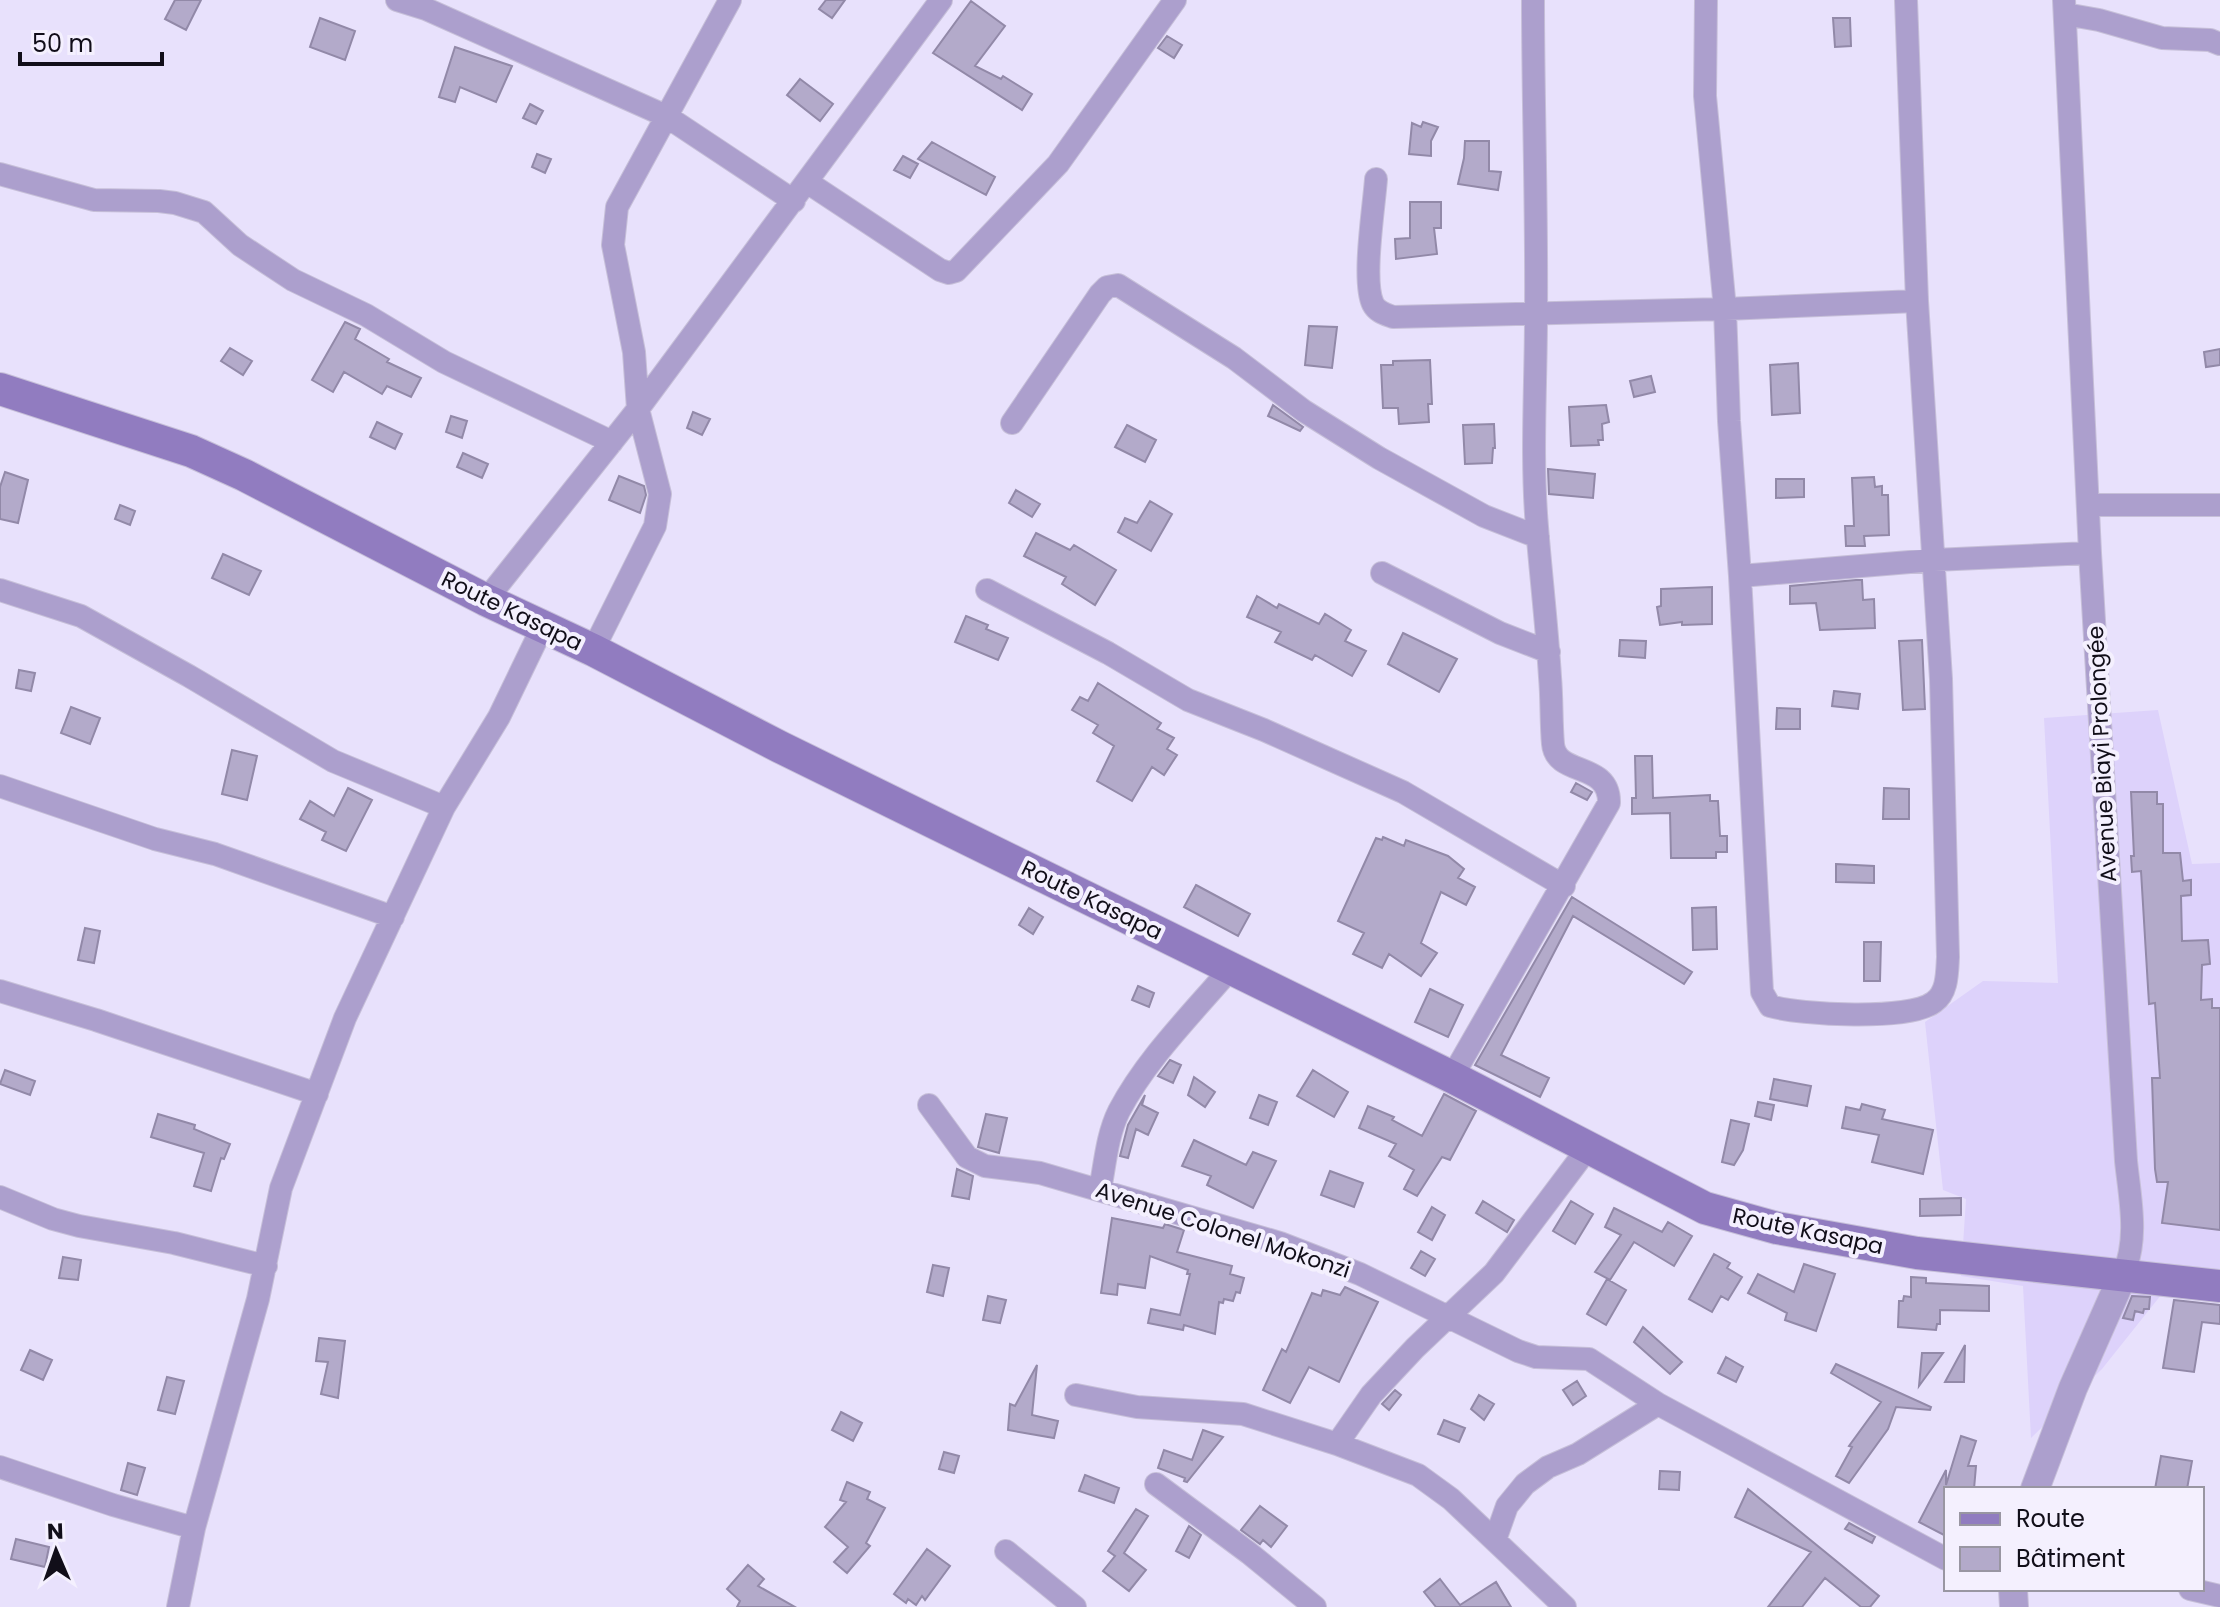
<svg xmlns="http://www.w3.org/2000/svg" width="2220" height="1607" font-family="Poppins,sans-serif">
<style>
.built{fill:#ddd2fb}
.building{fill:#b3aaca;stroke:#9289a8;stroke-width:2}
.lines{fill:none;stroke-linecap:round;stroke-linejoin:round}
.minor-casing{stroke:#c6bfd8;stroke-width:24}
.tertiary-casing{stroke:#c6bfd8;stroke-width:30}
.secondary-casing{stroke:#c6bfd8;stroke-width:34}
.minor{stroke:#ac9fcd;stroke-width:22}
.tertiary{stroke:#ac9fcd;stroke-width:28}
.secondary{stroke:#917cc0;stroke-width:32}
.labels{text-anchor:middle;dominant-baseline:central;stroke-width:8;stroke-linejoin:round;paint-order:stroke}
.street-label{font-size:22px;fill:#110e19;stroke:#f4f0fe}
</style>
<rect width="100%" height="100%" fill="#e8e1fc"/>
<path class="built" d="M2158,710L2192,864L2220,863V1288L2169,1285L2102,1369L2031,1438L2023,1286L1961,1276L1966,1199L1943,1190L1925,1022L1983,981L2058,983L2044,718Z"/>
<path class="building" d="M175,0H201L186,30L165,19Z
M826,0H845L832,18L819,9Z
M971,1L1005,26L975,66L1001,79L1003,76L1032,94L1022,110L933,53Z
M320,18L355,31L345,60L310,47Z
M1833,18H1850L1851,46L1835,47Z
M1167,36L1182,45L1174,58L1158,48Z
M455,47L512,66L496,102L460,87L455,102L439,97Z
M800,79L833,104L820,121L787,95Z
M530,104L543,111L536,124L523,118Z
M1423,122L1438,127L1431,141V156L1409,154L1412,123L1421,127Z
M1465,141H1489V171L1501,172L1498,190L1458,184L1464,158Z
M932,142L995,177L986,195L918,159Z
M537,154L551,159L545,173L532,167Z
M903,156L918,164L910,178L894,170Z
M1410,202H1441V228H1434L1437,254L1396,259L1395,239L1410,238Z
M345,322L360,329L355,339L389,359L387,362L421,378L411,397L387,386L382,394L344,372L333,392L312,380Z
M1309,326L1337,327L1332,368L1305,365Z
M230,348L252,361L243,375L221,361Z
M2220,349V365L2206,367L2204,352Z
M1430,360L1432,404H1428L1429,422L1399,424L1398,408H1383L1381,365H1393V361Z
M1798,363L1800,413L1772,415L1770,365Z
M1651,376L1655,392L1634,397L1630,381Z
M1273,405L1303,427L1300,431L1268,416Z
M1606,405L1609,422L1602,424L1603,440H1598L1599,445L1571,446L1569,407Z
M693,412L710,419L702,435L687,428Z
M451,416L467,421L462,438L446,432Z
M377,422L402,434L395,449L370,437Z
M1494,424L1495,448H1493L1492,463L1465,464L1463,425Z
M1127,425L1156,440L1145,462L1115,447Z
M463,453L488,464L482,478L457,467Z
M1548,469L1595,474L1593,498L1549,494Z
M5,472L28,480L18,523L0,519V487Z
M619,476L644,486L646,495L640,513L609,500Z
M1874,477L1875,487L1882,486V495H1888L1889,535L1864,536L1865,546H1846L1845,526H1854L1852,478Z
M1776,479H1804V497L1776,498Z
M1016,490L1040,504L1032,517L1009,503Z
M1150,501L1172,514L1151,551L1118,532L1125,518L1137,523Z
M120,505L135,511L130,525L115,519Z
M1036,533L1070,550L1074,545L1116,570L1095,605L1062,584L1066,577L1024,556Z
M223,554L261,571L249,595L212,578Z
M1856,580H1862L1863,600L1874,599L1875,628L1820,630L1816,603L1790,604V586Z
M1712,587V624L1682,625V622L1660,625L1657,607L1661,606V589Z
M1257,596L1277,608L1279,604L1319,624L1325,614L1351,630L1345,641L1366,651L1352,676L1315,655L1312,660L1275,642L1281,632L1247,617Z
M966,616L988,625L986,629L1008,638L998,660L955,642Z
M1403,633L1457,659L1439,692L1388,664Z
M1620,640L1646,641L1645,658L1619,656Z
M1922,640L1925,709L1903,710L1899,641Z
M19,670L35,673L31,691L16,688Z
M1098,683L1161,723L1157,729L1174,738L1167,749L1177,755L1164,775L1152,767L1132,801L1097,781L1114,746L1093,733L1098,725L1072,710L1080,697L1088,701Z
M1834,691L1860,694L1858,709L1832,706Z
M71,707L100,718L90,744L61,733Z
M1777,708L1800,709V729H1776Z
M232,750L257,756L247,800L222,794Z
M1635,756H1652L1653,798L1710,795V801H1718L1720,836H1727V852H1716V858H1671L1670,813L1632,814V798H1636Z
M1576,783L1592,792L1587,800L1571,792Z
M348,788L372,800L346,851L322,840L326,832L300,819L310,801L334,816Z
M1884,788L1909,789V819H1883Z
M2131,792H2157V804H2163V853H2180L2183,881L2191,880V895L2181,896L2182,941L2208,940L2210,964L2202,965L2201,1000L2212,999V1008H2220V1230L2162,1223L2168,1182H2157L2155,1169L2152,1078H2160L2155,1003L2149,1004L2141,871L2132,872L2131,856H2134Z
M1383,837L1404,846L1406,840L1448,856L1464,869L1458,878L1475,887L1466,905L1441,892L1421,943L1437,953L1421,976L1389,954L1382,968L1353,954L1364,933L1338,921L1376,838L1382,840Z
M1836,864L1874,866V883L1836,882Z
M1196,885L1250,914L1238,936L1184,907Z
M1572,897L1692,972L1684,984L1573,916L1501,1055L1549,1078L1540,1097L1475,1065Z
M1716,907L1717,949L1693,950L1692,908Z
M1029,908L1043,917L1033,934L1019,925Z
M85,928L100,931L94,963L78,960Z
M1864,942H1881L1880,981H1864Z
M1138,986L1154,993L1149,1007L1132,1000Z
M1430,989L1463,1005L1448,1037L1415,1022Z
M1170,1060L1181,1065L1173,1083L1158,1076Z
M5,1070L35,1081L30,1095L0,1084Z
M1313,1070L1348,1092L1334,1117L1297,1096Z
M1194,1077L1215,1092L1205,1107L1188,1095Z
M1774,1079L1811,1086L1807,1106L1770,1099Z
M1444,1094L1476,1111L1450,1160L1442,1157L1417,1196L1404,1189L1414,1170L1389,1156L1396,1144L1359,1128L1368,1106L1394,1117L1392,1120L1422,1136Z
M1145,1095L1142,1105L1158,1113L1148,1135L1136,1129L1128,1158L1120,1156L1128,1125Z
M1259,1095L1277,1102L1268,1125L1250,1118Z
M1758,1102L1774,1105L1771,1120L1755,1116Z
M1862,1104L1885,1110L1882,1119L1933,1130L1923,1174L1872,1162L1879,1135L1842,1128L1846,1107L1860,1110Z
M158,1114L195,1125L194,1129L230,1144L224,1159L221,1158L211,1191L194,1186L204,1153L151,1137Z
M986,1114L1007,1118L999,1153L978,1147Z
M1731,1120L1749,1124L1743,1150L1734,1165L1722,1162Z
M1194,1140L1246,1165L1253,1152L1276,1161L1253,1208L1207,1185L1211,1176L1182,1166Z
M957,1169L973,1176L969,1199L952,1196Z
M1330,1171L1363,1183L1354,1207L1321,1195Z
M1961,1198V1215L1920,1216V1199Z
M1483,1201L1514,1220L1507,1232L1476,1213Z
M1571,1201L1593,1214L1575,1244L1553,1231Z
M1432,1207L1445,1215L1432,1240L1418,1232Z
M1614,1208L1662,1232L1668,1222L1692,1236L1674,1266L1634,1242L1610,1280L1595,1272L1621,1235L1605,1227Z
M1112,1218L1163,1228L1165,1224L1184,1230L1177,1252L1232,1266L1230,1274L1244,1278L1240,1293L1236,1292L1233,1301L1224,1299L1223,1303L1219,1302L1215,1334L1184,1325L1183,1330L1148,1323L1151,1309L1180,1315L1190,1274H1187L1188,1270L1150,1256L1145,1288L1118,1284L1117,1295L1101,1293Z
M1421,1251L1435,1259L1425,1276L1411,1268Z
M1714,1254L1730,1263L1727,1268L1742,1277L1728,1300L1721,1296L1712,1312L1689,1299Z
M63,1257L81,1260L78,1280L59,1278Z
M1804,1264L1835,1274L1816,1331L1785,1320L1787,1313L1748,1293L1758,1274L1794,1292Z
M933,1265L949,1268L943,1296L927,1292Z
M1911,1277L1926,1278V1283L1989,1286V1311L1940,1310V1324H1937L1936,1330L1898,1327L1899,1301H1903L1904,1296L1911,1297Z
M1607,1279L1626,1290L1606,1325L1587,1314Z
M1345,1287L1378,1302L1339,1382L1309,1367L1290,1403L1263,1390L1282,1349L1286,1352L1312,1293L1321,1296L1323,1290L1340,1295Z
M988,1296L1006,1300L1000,1323L983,1320Z
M2132,1296L2150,1297L2149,1309H2144L2143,1313L2135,1311L2133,1320L2123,1318Z
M2174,1300L2220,1305V1324L2202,1322L2194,1372L2163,1368Z
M1643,1327L1682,1362L1670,1374L1634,1342Z
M319,1338L345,1341L338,1398L321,1394L328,1362L316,1361Z
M1965,1345L1964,1382H1945Z
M30,1350L52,1360L43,1380L21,1370Z
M1922,1353H1943L1919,1386Z
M1726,1357L1743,1367L1736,1382L1718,1373Z
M1836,1364L1931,1407L1930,1410L1896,1407L1888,1429L1849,1483L1836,1476L1852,1447L1849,1446L1881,1402L1831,1373Z
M1037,1365L1032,1415L1058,1421L1054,1438L1008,1430L1010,1404L1015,1406Z
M167,1377L184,1381L175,1414L158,1410Z
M1577,1381L1586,1396L1573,1405L1563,1390Z
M1395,1390L1401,1395L1389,1410L1382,1404Z
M1479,1395L1494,1404L1484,1420L1471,1409Z
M841,1412L862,1423L853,1441L832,1430Z
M1444,1420L1465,1428L1459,1442L1438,1434Z
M1203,1430L1223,1437L1187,1482L1184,1481L1185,1478L1158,1468L1164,1450L1192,1460Z
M1961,1436L1976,1441L1968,1466H1976L1974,1489H1946V1536L1919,1522L1946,1470V1485Z
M944,1452L959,1456L954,1473L939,1469Z
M2161,1456L2192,1461L2187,1489H2155Z
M128,1463L145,1468L137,1495L121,1490Z
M1660,1471L1680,1472L1679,1490L1659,1489Z
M1085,1475L1119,1488L1114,1503L1079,1491Z
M847,1482L870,1492L867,1499L885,1508L866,1543L870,1546L847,1573L834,1562L848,1547L825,1527L846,1502L840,1500Z
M1748,1489L1879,1596L1870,1607H1861L1825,1578L1802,1607H1768L1811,1552L1735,1517Z
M1260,1506L1287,1526L1271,1547L1263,1540L1260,1544L1241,1530Z
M1136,1509L1148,1516L1124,1553L1146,1570L1129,1591L1103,1571L1115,1556L1108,1551Z
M1849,1523L1875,1537L1872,1543L1845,1529Z
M1189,1526L1201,1535L1189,1558L1176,1551Z
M16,1539L49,1547L45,1567L11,1559Z
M927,1549L950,1566L925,1600L922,1596L916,1605L908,1599L906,1603L894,1594Z
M748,1565L764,1579L758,1586L795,1607H737L740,1601L727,1589Z
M1440,1579L1460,1605L1496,1582L1511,1607H1436L1424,1592Z"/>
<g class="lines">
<defs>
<path id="minor" d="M397,0L426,9L666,116L794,201
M1706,0L1705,96L1725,309L1729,421L1740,576
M1906,0L1917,301L1941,679L1948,957C1947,972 1948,992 1934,1002C1910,1021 1800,1015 1770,1006L1762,992L1740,576L1934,560L2090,553
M2064,0L2090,553L2126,1161C2130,1199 2139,1238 2123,1275
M2065,14L2099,20L2162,38L2210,40L2220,44
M0,174L94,200L159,201L175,203L204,212L240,245L293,280L366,315L444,362L612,442
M1376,179C1374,207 1362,281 1373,304C1377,312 1385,314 1393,317L1725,309L1917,301
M807,182L940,270L949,273L956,271L1058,164L1175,0
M1012,423L1100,294L1107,287L1118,285L1234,358L1304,411L1379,458L1484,516L1538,537
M2088,505H2220
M1382,573L1500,633L1549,652
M0,590L81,616L189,676L333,761L444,807
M987,590L1108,653L1188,700L1264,730L1403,792L1564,886
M486,600L638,409L634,352L613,245L617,207L730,0
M593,650L655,526L660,494L638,409L941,0
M0,786L155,839L215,854L393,917
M0,991L96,1020L317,1094
M1452,1077L1609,803C1610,761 1556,777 1553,744C1551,722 1552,699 1550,677C1547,627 1541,577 1537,527C1531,456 1536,385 1536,315C1537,210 1533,105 1533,0
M929,1105L967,1157L985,1166L1040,1173L1280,1243L1360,1274L1518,1351L1536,1357L1589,1359L1658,1404L1946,1559
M1100,1190C1105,1164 1107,1135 1119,1111C1147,1058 1192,1014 1231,968
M0,1197L53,1219L79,1226L174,1243L266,1266
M1076,1395L1137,1407L1243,1414L1337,1444L1418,1475L1451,1499L1565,1607
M1337,1444L1371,1395L1415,1348L1494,1273L1588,1148
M0,1467L113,1505L194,1528
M1156,1484L1249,1553L1315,1607
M1495,1540L1507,1506L1525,1484L1548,1467L1578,1454L1658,1404
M1006,1551L1075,1607
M2190,1589L2220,1596
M178,1607L194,1528L258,1299L281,1188L345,1018L444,807L499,717L543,626"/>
<path id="tertiary" d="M2035,1489L2073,1388L2123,1275
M2013,1589L2014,1607"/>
<path id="secondary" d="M0,389L191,451L244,475L486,600L593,650L780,747L1452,1077L1705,1208L1777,1228L1917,1253L2220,1286"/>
</defs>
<use href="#minor" class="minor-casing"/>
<use href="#tertiary" class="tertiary-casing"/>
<use href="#secondary" class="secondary-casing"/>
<use href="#minor" class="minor"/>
<use href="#tertiary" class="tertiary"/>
<use href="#secondary" class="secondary"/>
</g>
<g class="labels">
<g class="street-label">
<text transform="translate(512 611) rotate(26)">Route Kasapa</text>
<text transform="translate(2102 754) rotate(-93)">Avenue Biayi Prolongée</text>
<text transform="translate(1092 900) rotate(26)">Route Kasapa</text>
<text transform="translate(1223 1230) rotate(18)">Avenue Colonel Mokonzi</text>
<text transform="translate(1808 1231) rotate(12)">Route Kasapa</text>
</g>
</g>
<rect x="1944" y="1487" width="260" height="104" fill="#f4f0fe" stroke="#9996a2" stroke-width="2"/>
<rect x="1960" y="1513" width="40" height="12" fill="#917cc0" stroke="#9996a2" stroke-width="2"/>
<text x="2016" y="1527" font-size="24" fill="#110e19">Route</text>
<rect x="1960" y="1547" width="40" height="24" fill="#b3aaca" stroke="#9996a2" stroke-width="2"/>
<text x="2016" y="1567" font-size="24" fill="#110e19">Bâtiment</text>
<g transform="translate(56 1551) rotate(358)" stroke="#f4f0fe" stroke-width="6" paint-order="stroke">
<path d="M0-6L14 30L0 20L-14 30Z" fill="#110e19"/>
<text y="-12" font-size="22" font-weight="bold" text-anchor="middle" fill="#110e19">N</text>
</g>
<path d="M20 52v12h142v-12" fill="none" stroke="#110e19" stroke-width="4"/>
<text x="32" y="52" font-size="24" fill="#110e19" stroke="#f4f0fe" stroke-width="6" paint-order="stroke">50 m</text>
</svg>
